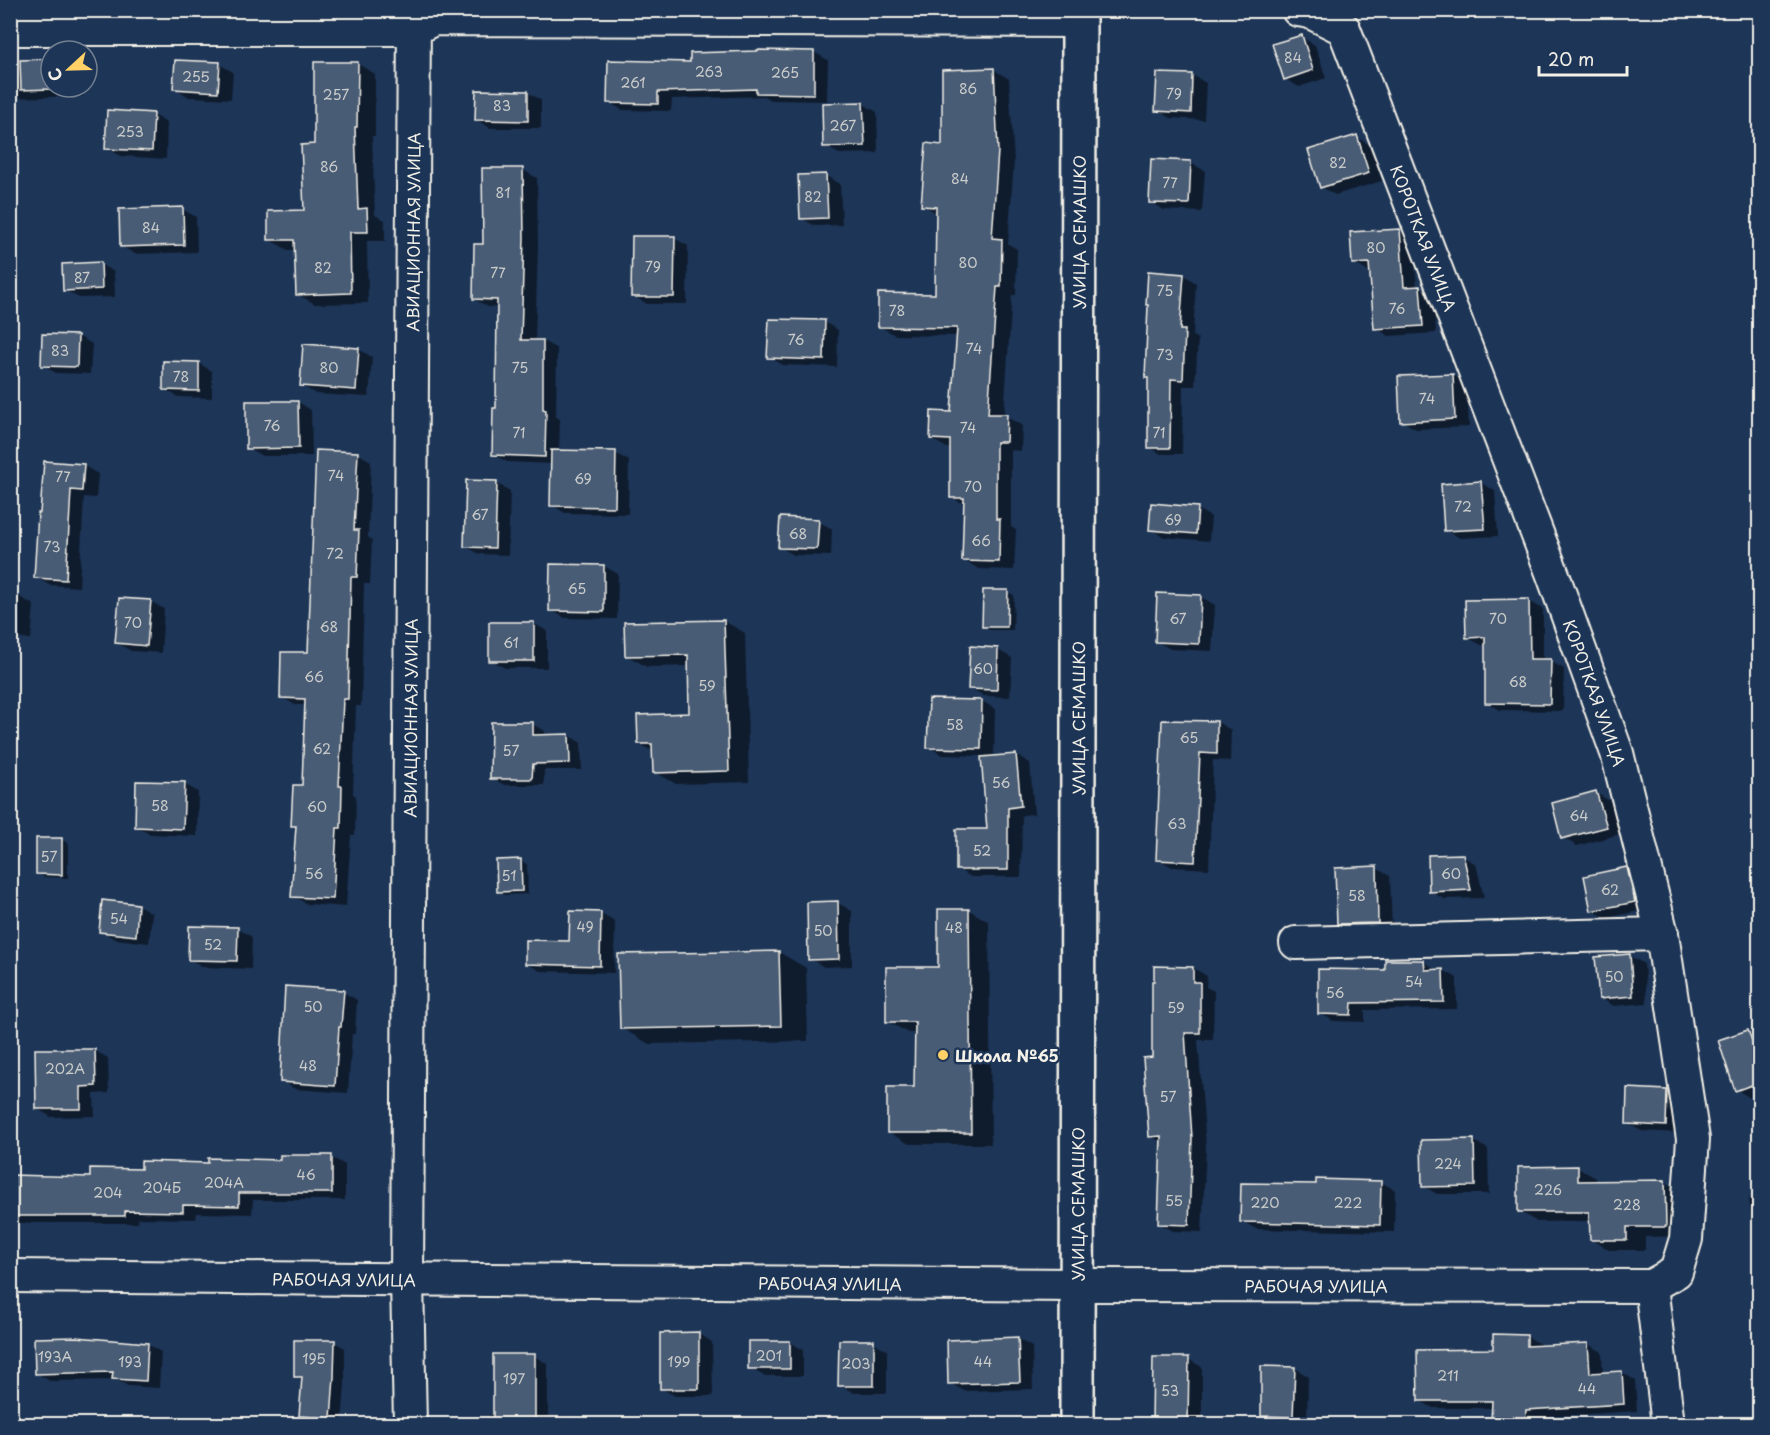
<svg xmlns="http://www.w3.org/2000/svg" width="1770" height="1435" font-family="'Playpen Sans',sans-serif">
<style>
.shadow{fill:#0007}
.building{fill:#485b74;stroke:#f4f1e8;stroke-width:1.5}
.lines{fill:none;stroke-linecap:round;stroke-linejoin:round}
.minor-casing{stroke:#f4f1e8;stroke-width:36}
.secondary-casing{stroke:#f4f1e8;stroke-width:38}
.minor{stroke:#1d3557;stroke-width:32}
.secondary{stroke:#1d3557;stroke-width:33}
.poi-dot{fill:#ffd166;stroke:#1d3557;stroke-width:2}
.labels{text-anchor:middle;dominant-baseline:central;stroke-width:5;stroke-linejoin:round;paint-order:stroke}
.number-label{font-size:14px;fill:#c9cccb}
.street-label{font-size:16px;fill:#f4f1e8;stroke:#1d3557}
.poi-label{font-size:16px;font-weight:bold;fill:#f4f1e8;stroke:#1d3557;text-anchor:start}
</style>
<rect width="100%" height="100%" fill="#1d3557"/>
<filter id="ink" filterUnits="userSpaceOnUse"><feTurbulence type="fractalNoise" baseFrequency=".0167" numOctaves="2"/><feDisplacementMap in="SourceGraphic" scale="12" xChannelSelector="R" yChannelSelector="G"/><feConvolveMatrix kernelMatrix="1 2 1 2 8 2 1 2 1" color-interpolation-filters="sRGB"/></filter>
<g filter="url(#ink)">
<path class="shadow" d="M1301,37L1315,45L1326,78L1299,87L1285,79Z
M814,52L828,60L827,101L771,100L764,96L672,99L671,111L622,110L609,102L692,63Z
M10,61H51V87H83V96L10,98Z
M219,64L233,72L231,99L189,97L175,88Z
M358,64L375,74V136H372L375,215L385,220V241H367L368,303L315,304L297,294L296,250H288L270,240L305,211L315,146Z
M993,69L1009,79L1014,161L1008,244L1017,249L1016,295H1012L1004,416L1022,425L1021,451L1011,450V527L1016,530L1014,570L979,569L963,560L965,505L951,497V448H947L931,439L952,413L958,336L895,335L879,326L936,296L938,214L923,205L943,146Z
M1192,75L1206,83L1204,120L1171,118L1157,110Z
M527,92L541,100V128H490L477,120Z
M863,104L877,112L878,153L839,154L825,146L824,105Z
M154,115L167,123L166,159L121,156L107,148Z
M1356,137L1370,145L1382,181L1335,195L1321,187Z
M1191,163L1205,171L1202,212L1164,210L1151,202Z
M523,170L537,178L538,247L535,341H543L557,349L556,417L560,419L559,451L615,453L629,461L628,514L565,513L552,505L553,464L507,462L493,454L498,410L499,307H488L474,299L484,246Z
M826,176L840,184L842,225L815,226L801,218Z
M182,209L196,217L197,252L135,254L121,246Z
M1400,231L1413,239L1417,288L1420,287L1434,295L1436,333L1389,336L1376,328L1371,271H1367L1353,263Z
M674,238L688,246L687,304H647L633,296Z
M100,264L114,272L115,297L79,298L65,290Z
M1184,275L1196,283L1193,336L1198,339L1195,386H1183L1182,454H1161L1149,447Z
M824,322L838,330L837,367L783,365L769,357Z
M78,336L92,344L90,374L56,373L43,365Z
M358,349L372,357L369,397L316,394L302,386Z
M198,363L212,371V398L178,397L164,389Z
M1453,375L1467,383L1469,427L1416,429L1402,421Z
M298,402L311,410L312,456H262L248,448Z
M357,453L371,461L368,537L372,540L370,584H364L361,706H356L353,794L356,796L355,835H351L346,907L307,904L293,896L298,828L293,825L303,786L306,705H295L282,697L310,654Z
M45,462L84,466L98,474L96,498L84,497L79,587L49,585L36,577Z
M496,483L510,491L508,555L479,554L466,546Z
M1481,483L1495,491L1498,536L1460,538L1446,530Z
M1197,509L1211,517L1209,541L1164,537L1150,529Z
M818,521L832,529L831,556L794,555L780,547Z
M604,566L618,574L617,619L565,618L551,610Z
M1007,592L1014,595L1013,630H990L983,626Z
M10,596L20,597L34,605L31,639L10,638Z
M1201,597L1215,605L1212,651L1170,649L1156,641Z
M150,601L164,609L161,653L131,651L117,643Z
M1529,601L1543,609V661H1550L1564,669L1563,711L1500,710L1486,702L1487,645H1481L1467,637Z
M724,621L745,633L749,782L676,784L655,772L654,752L639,744L691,714L690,666L647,667L626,655Z
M533,623L547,631V668H505L491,660Z
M972,648L998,650L1012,658L1010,697L984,696L970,688Z
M982,701L995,709L994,757L1016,755L1030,763L1034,814L1022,815L1021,877H971L957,869L989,831L982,756L943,755L929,747Z
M1163,722H1217L1231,730L1230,761L1213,760L1209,869L1172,867L1158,859Z
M532,724L545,731V736L569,735L581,743L582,770H544V785H504L492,778Z
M184,784L198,792L197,836L150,834L136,826Z
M1596,793L1610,801L1620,834L1577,846L1563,838Z
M62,840L68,843V878L44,877L37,873Z
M1462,856L1476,864L1484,898L1444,899L1430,891Z
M520,861L527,864L528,894L505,895L499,891Z
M1376,868L1390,876L1392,930L1353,931L1339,923Z
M1627,869L1641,877L1648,909L1606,918L1592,910Z
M103,902L138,905L152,913L149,943L115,939L101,931Z
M838,903L852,911V966L824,967L810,959Z
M939,910H969L989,922L991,1144H909L888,1132L916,1089V1033H908L887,1021L939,969Z
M601,914L615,922L614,973L540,971L526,963L570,943Z
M191,927L238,929L252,937L251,969L203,967L190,959Z
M779,952L806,968L808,1041L649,1044L621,1028Z
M1630,956L1644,964L1647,1003L1614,1006L1600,998Z
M1423,961L1437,971L1443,970L1457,978V1009L1365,1010V1022L1333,1021L1320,1013L1386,971Z
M1193,968L1207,976L1206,987L1214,991L1213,1040H1198L1206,1147L1202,1232L1173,1231L1159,1223L1163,1143L1150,1136L1154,1059Z
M343,992L357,1000L355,1034H352L348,1093L295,1089L281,1081Z
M1748,1031L1760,1038V1094L1750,1098L1736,1089Z
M94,1050L108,1058L109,1093L94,1094L95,1116L51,1117L38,1109Z
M1667,1091L1681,1099L1679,1133L1641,1131L1627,1123Z
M1474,1141L1488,1149L1489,1194H1437L1423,1186L1422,1142Z
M331,1157L345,1165V1200H253L252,1214L197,1213L196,1219L138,1218V1223H19L10,1218V1177L92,1178L143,1171L210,1164L281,1162Z
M1578,1168L1596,1178V1183L1665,1182L1683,1192V1236L1645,1237V1250H1609L1591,1239V1221L1537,1222L1519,1211Z
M1381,1182L1395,1190L1394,1232L1256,1229L1242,1221L1318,1185Z
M1760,1198V1253L1756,1251L1749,1199Z
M699,1334L712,1342L713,1396H675L661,1388Z
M1526,1336L1540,1344V1347L1588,1344L1602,1352L1603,1374L1621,1372L1635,1380L1637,1411L1539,1417V1424H1499L1493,1421V1408H1433L1419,1400L1494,1351Z
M1018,1339L1032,1347L1033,1389L964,1391L950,1383Z
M334,1342L345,1348V1384L342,1424L312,1422L301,1415L303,1380L296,1376Z
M790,1342L803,1350V1376H764L750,1368Z
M873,1342L887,1350V1393H854L840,1385Z
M147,1344L161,1352L159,1388L128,1386L117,1380L50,1381L36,1373Z
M534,1356L548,1364V1417H568L580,1424H489V1415H495Z
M1154,1358L1188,1359L1202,1367V1424H1152Z
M1294,1368L1308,1376L1307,1424L1276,1423L1262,1415Z"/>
<path class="building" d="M1302,35L1313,70L1284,80L1272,44Z
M757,50L814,51V94L756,93V89L658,92V104L607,103L608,60L690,62V53L757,51Z
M51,59V89L21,90L20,60Z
M175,60L220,62L218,92L173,89Z
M314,62H358L357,127H355L358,209L367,208L368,232H350L351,293L296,295L294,240H268V211L304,210L301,145L314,144Z
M994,68L998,151L992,238L1002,239L1001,287H997L988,414H1007L1006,442H996V519H1000L999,562L962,561L964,498H950V440L930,439L931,411L951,412L957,328L878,327V293L935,294L936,207L921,206L926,143L942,145V70Z
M1157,73L1192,74L1191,113L1155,111Z
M476,90L528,91V121L475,120Z
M863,102L865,146L823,147L822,103Z
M107,110L154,113L152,151L105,149Z
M1357,135L1369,173L1320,188L1308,150Z
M1151,159L1191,161L1189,204L1149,203Z
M482,168H523L524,238L521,340H543V409L546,410L545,457L492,455L493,408H496L497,300L473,299L474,244H483Z
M826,174L828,218L800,219L798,175Z
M183,207L184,245L120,247L119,209Z
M1400,229L1404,287L1420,286L1423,326L1374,329L1369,263L1352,264L1350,232Z
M632,236H675L674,297H631Z
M101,262L102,289L63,291L62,264Z
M1148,271L1184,274L1180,330H1185L1183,380L1171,379L1170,448H1148V378H1145L1148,305H1146Z
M769,319L825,320L824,360L767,358Z
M42,334L78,335L77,367L41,366Z
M303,344L359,348L356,390L300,386Z
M163,361L199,362V391L163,390Z
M1453,374L1455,419L1400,422L1398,376Z
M246,401H298L299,448L246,449Z
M316,450L358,452L354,530H359L357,577H351L348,699H343L339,786H342L341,828H337L333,899L291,897L296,826H291L293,785H302L305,699L280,698L281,652H308Z
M551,450L616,451L615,507L550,506Z
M44,461L84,464L82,491L71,490L66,580L34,578L38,513H40Z
M466,480L497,481L495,548L464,547Z
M1481,481L1485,529L1444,531L1441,484Z
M1151,503L1198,507L1196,534L1149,530Z
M780,517L819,519L817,549L778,548Z
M550,564L604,565V612L549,611Z
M983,590H1008L1007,627H982Z
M1157,593L1201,595L1199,644L1155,642Z
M119,598L151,600L147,646L115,643Z
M1529,599L1530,659H1551L1550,704L1485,703V637L1466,638L1465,600Z
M724,620L729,771L653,773L652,744H638L637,715L689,713L688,655L625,656L624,622Z
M489,622H534V661H489Z
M970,646L998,648L997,690L968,689Z
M929,699L982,700L981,749L927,748Z
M1162,720L1217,721V754L1200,753L1195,862L1156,860Z
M491,722H533V735L569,734L570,763L533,764L532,779H490Z
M1016,754L1021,806L1008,808V870H956V829H987L981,757Z
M136,781L185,782L183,829L135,827Z
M1596,791L1607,827L1561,839L1552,803Z
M36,838H62V875L36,874Z
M1463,854L1471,890L1429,892L1428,855Z
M521,859L522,891L497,892L496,860Z
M1377,866L1378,923L1337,924L1335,868Z
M1627,867L1635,902L1591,911L1584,876Z
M102,900L138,904L136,936L99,932Z
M838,901L839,959L808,960L807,902Z
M938,909H969L971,1133H887V1087H914L915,1022H886V967H938Z
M570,911L601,912L600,966L525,964V940L569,941Z
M189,926L238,927L237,961L188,960Z
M779,951L781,1026L620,1029L618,954Z
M1630,954L1633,996L1599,999L1595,957Z
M1385,960H1424L1425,970L1443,969L1444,1002L1352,1003L1351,1015L1318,1014V969L1385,970Z
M1154,966L1193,967V982H1200V1033H1185L1192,1138L1189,1225L1158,1224L1161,1136L1149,1137L1143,1058L1152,1057V981H1154Z
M285,986L344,990L341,1027H339L335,1086L280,1082Z
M1748,1030L1760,1062V1082L1735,1091L1718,1040Z
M35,1049H95L96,1086L81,1087V1109H36Z
M1627,1088L1667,1090L1666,1126L1626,1124Z
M1474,1139L1475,1186L1422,1187L1421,1140Z
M280,1155H332V1193H239V1206L183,1205V1212L125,1211V1216H10V1175L90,1177V1168L141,1169V1161L208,1163V1158L280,1160Z
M1578,1166V1181L1665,1180L1666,1227H1627V1240H1590L1589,1212H1518V1167Z
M1316,1179L1381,1181L1380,1225L1240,1222L1241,1183L1316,1184Z
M699,1332V1389H660V1333Z
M1493,1334L1527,1335V1346L1588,1343L1590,1373L1622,1371L1624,1404L1526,1410L1525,1423L1491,1422L1492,1401H1418L1417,1350L1493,1349Z
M76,1337L148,1343L146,1381L112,1379L113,1372L35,1374L34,1338Z
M1018,1337L1020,1382L948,1384L947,1340Z
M294,1340H335L334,1377L331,1418L299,1416L302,1377H294Z
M839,1340H874V1386H838Z
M748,1341H790V1369H748Z
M493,1354H535V1425H493Z
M1153,1357H1189L1188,1423H1152Z
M1261,1366L1295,1367L1293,1417L1261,1416Z"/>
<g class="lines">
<defs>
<g id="minor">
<path id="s1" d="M1298,10L1310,12L1344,29L1553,575L1617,753L1662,934L1693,1139L1686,1239L1676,1272L1651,1286"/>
<path d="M10,29H414L434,19L1079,21"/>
<path d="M1296,943L1662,934"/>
<path id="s2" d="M10,1276L1077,1285L1651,1286"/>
<path d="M1651,1286L1668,1424"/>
<path id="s3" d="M410,1424L407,1280L414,10"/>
</g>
<g id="secondary">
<path id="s4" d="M1077,1424L1079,10"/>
</g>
</defs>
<use href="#minor" class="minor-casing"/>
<use href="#secondary" class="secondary-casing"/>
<use href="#minor" class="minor"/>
<use href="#secondary" class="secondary"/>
</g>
</g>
<circle class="poi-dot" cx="943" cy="1055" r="6"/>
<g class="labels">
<g class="number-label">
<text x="1293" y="57">84</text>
<text x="709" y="71">263</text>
<text x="785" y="72">265</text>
<text x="196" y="76">255</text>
<text x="633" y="82">261</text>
<text x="968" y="88">86</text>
<text x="1174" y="93">79</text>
<text x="336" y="94">257</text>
<text x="502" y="105">83</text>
<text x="843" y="125">267</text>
<text x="130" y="131">253</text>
<text x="1338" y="162">82</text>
<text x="329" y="166">86</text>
<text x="960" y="178">84</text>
<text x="1170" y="182">77</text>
<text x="503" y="192">81</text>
<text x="813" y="196">82</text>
<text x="151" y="227">84</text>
<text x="1376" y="247">80</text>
<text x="968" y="262">80</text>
<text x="653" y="266">79</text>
<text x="323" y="267">82</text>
<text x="498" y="272">77</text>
<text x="82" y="277">87</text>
<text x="1165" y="290">75</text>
<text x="1397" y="308">76</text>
<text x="897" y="310">78</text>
<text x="796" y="339">76</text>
<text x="974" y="348">74</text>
<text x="60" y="350">83</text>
<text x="1165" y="354">73</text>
<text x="329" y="367">80</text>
<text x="520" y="367">75</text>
<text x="181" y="376">78</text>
<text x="1427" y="398">74</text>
<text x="272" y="425">76</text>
<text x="968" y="427">74</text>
<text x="519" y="432">71</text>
<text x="1159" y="432">71</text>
<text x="336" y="475">74</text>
<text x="63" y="476">77</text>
<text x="583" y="478">69</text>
<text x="973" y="486">70</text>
<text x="1463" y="506">72</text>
<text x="480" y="514">67</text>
<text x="1173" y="519">69</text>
<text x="798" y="533">68</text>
<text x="981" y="540">66</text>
<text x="52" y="546">73</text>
<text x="335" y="553">72</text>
<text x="577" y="588">65</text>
<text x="1178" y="618">67</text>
<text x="1498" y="618">70</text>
<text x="133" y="622">70</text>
<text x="329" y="626">68</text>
<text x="511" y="642">61</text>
<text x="983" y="668">60</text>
<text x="314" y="676">66</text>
<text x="1518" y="681">68</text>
<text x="707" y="685">59</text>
<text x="955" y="724">58</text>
<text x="1189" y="737">65</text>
<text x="322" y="748">62</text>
<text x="511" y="750">57</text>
<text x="1001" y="782">56</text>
<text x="160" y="805">58</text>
<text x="317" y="806">60</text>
<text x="1579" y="815">64</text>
<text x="1177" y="823">63</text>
<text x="982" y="850">52</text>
<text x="49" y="856">57</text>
<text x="314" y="873">56</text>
<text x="1451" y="873">60</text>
<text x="509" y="875">51</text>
<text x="1610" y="889">62</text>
<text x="1357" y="895">58</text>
<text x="119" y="918">54</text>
<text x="585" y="926">49</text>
<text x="954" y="927">48</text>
<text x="823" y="930">50</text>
<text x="213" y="944">52</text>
<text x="1614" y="976">50</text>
<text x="1414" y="981">54</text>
<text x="1335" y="992">56</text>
<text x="313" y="1006">50</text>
<text x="1176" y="1007">59</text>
<text x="308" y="1065">48</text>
<text x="65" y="1068">202А</text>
<text x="1168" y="1096">57</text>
<text x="1448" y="1163">224</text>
<text x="306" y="1174">46</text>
<text x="224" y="1182">204А</text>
<text x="162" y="1187">204Б</text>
<text x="1548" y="1189">226</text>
<text x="108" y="1192">204</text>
<text x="1174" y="1200">55</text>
<text x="1265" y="1202">220</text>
<text x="1348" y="1202">222</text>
<text x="1627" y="1204">228</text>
<text x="769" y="1355">201</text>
<text x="55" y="1356">193А</text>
<text x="314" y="1358">195</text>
<text x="130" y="1361">193</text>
<text x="679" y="1361">199</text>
<text x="983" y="1361">44</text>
<text x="856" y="1363">203</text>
<text x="1448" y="1375">211</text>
<text x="514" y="1378">197</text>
<text x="1587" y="1388">44</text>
<text x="1170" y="1390">53</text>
</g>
<g class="street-label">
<text stroke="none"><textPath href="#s4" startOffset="1192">УЛИЦА СЕМАШКО</textPath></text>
<text stroke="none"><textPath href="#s3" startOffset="1192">АВИАЦИОННАЯ УЛИЦА</textPath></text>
<text stroke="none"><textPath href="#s1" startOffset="274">КОРОТКАЯ УЛИЦА</textPath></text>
<text stroke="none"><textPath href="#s1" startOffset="760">КОРОТКАЯ УЛИЦА</textPath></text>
<text stroke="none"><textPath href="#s4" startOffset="706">УЛИЦА СЕМАШКО</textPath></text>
<text stroke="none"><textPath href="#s3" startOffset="706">АВИАЦИОННАЯ УЛИЦА</textPath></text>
<text stroke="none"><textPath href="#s4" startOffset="220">УЛИЦА СЕМАШКО</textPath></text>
<text stroke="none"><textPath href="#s2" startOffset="334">РАБОЧАЯ УЛИЦА</textPath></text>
<text stroke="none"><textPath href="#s2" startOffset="820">РАБОЧАЯ УЛИЦА</textPath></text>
<text stroke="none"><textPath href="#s2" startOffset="1306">РАБОЧАЯ УЛИЦА</textPath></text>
</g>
<g class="poi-label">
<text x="955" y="1055">Школа №65</text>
</g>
</g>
<rect width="1770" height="1435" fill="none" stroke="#1d3557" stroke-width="36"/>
<rect x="18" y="18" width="1734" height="1399" fill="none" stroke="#f4f1e8" stroke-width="2" filter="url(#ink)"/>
<g transform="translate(69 69) rotate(248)"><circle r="28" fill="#1d3557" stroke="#738091" stroke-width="1.5"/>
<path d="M0-4.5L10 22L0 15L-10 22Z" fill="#ffd166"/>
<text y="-9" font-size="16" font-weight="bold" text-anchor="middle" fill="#f4f1e8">С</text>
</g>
<path d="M1539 66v9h88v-9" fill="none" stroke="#f4f1e8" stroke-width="3"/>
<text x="1548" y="66" font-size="18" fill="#f4f1e8" stroke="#1d3557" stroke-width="4.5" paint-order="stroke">20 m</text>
</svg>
